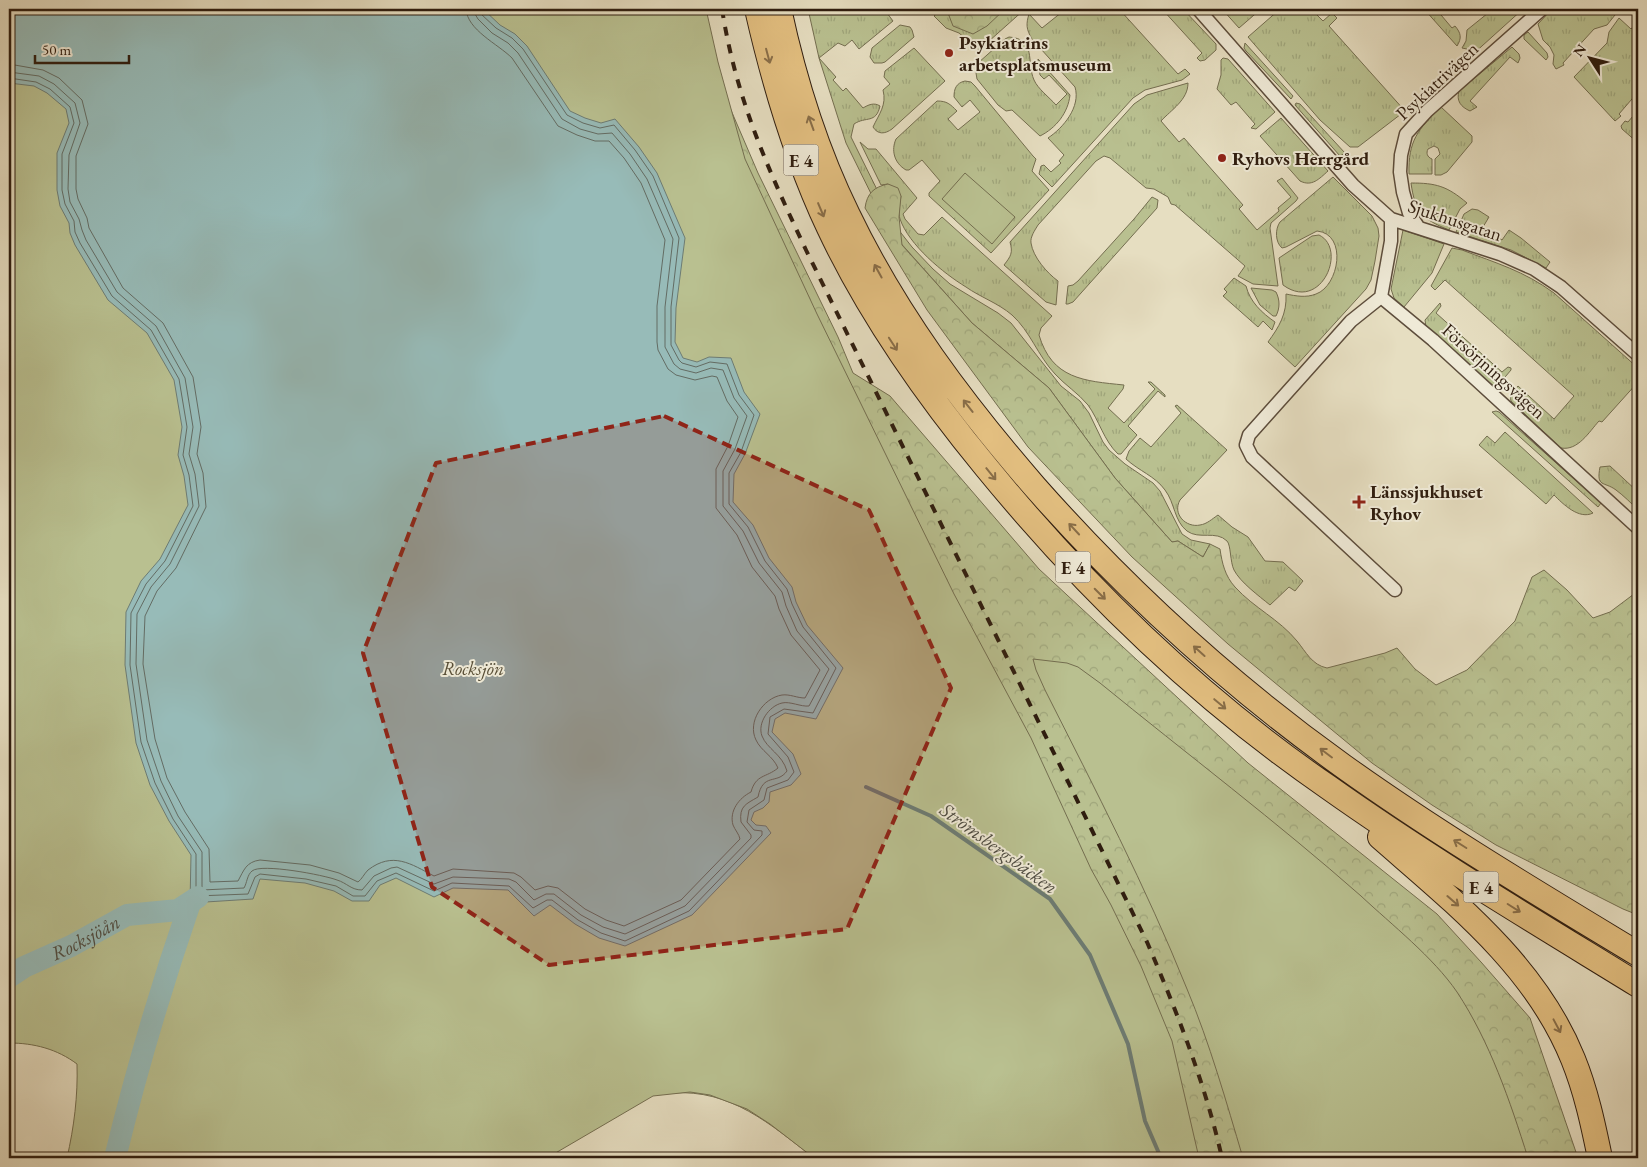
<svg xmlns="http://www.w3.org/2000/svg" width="1647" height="1167" font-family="'EB Garamond',serif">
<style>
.grass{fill:url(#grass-tufts);stroke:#746e50}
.forest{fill:url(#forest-crowns);stroke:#746e50}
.park{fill:#b9c090;stroke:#746e50}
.water{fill:#97bbb8;stroke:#6d7c74}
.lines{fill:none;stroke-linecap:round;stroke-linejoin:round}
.shore{stroke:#636c64;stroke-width:1}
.stream{stroke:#6d7c74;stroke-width:4}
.river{stroke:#97bbb8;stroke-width:22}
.minor-casing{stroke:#5d4d3c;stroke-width:15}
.motorway-casing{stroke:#2f1d0f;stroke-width:26}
.minor{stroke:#efead7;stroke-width:12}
.motorway{stroke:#e3bf80;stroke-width:24}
.rail{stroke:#2f1d0f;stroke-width:4;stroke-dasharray:9 9;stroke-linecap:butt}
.oneway{stroke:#896e48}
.marked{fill:#8f2418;fill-opacity:0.2;stroke:#8f2418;stroke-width:4;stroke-dasharray:10 6;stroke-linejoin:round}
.poi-dot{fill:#8f2418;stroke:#efead7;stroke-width:2}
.labels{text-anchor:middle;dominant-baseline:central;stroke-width:4;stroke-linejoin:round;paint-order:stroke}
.shield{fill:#efead7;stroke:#695a4b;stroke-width:1}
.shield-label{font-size:18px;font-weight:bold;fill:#2f1d0f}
.poi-label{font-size:19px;font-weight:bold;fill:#2f1d0f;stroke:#efead7;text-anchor:start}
.street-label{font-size:19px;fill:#2f1d0f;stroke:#efead7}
.park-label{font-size:19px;font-style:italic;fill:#584e36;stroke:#efead7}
.water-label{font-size:20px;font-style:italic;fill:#4e4c42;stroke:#efead7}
</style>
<defs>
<pattern id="grass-tufts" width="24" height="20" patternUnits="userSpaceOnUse" patternTransform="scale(1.25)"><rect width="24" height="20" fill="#b9c090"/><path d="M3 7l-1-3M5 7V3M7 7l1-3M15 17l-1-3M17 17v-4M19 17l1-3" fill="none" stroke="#9fa57b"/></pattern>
<pattern id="forest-crowns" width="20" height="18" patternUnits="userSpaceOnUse" patternTransform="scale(1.25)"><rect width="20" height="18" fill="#b9c090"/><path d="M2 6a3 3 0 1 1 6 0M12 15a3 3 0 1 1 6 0" fill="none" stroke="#9fa57b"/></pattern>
</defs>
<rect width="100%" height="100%" fill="#e6dec1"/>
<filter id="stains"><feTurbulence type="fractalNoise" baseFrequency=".004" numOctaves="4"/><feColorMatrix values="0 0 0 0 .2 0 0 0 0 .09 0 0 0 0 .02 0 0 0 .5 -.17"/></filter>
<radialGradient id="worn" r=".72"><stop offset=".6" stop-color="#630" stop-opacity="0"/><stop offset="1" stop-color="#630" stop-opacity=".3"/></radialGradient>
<path class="grass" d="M808,9H884L893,21L859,49L852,40L845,46L838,43L819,58L836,77L833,80L843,91L846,88L863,108C868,105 874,102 880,106C876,124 866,116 854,124L851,137L894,224L912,247L933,269L950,284L998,313L1011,323L1061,386L1080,401L1089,413L1103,442L1109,450L1125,464L1153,483L1160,491L1182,534L1191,540L1210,544L1203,557L1178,541L1172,542L1115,478L1049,388L972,323L889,230L846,143L819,58Z
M942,9H1025L979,50L959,33L946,28L934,16Z
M1060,9H1119L1178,74L1185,69L1190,74L1182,80L1145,90L1133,98L1052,187L1039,174L1041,166L1044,165L1051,172L1061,163L1059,161L1064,155L1048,138C1063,128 1081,107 1075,87L1032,39C1026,29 1026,24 1029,14L1042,28L1062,12Z
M1162,9H1183L1216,44V50L1205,60L1200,61L1197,58L1202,53Z
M1222,9H1261L1239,28Z
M1280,9H1311L1323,21L1332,13L1337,18L1329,26L1405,111L1358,147H1350L1320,120L1248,37Z
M1424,9H1436L1452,28L1455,26C1461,33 1462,38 1457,46Z
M1493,9H1523L1472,55L1467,49L1462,48L1466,41L1467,30Z
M1552,9H1608L1615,15L1607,25L1594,29L1563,63L1564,65L1556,69L1553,64L1554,55L1550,47L1543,40L1538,24Z
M1619,18L1631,29L1638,21V92L1619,114L1621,116L1615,121L1574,77L1607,43L1609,32Z
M900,25L910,27L912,30L914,37L885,62L882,63H874L870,57L872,48Z
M1528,32L1547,53L1548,57L1546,60L1524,39V35Z
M1009,37C1037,39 1026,62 1034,80C1038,89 1049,97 1056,105L1067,94L1049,75L1044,79L1040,75L1038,59L1070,95C1068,113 1056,128 1040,136L1012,110L1006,111L998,105L977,79L976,73L978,63L1005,39Z
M1245,43L1293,96L1291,99L1246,51L1244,48Z
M1512,47L1519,54L1520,58L1518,63L1510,57L1470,101L1477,107L1470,111C1461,107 1456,101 1459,91Z
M914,48L945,81L892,129C885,134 878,135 873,127C879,114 887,105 883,90L890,84L884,77L885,71Z
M1223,58L1228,59L1275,112L1256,129L1251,128L1255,124L1236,102L1231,105L1217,89L1221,75V60Z
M965,81L971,82L975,86L1033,156L1036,159L1032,171L1049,190L991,253L929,196V193L940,181L922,160L909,170H906C894,163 891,150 896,139L937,101C947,101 950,104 957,111L948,119L958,130L980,112L970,100L962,107L954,97C954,89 956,83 965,81Z
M1188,83C1188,100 1171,110 1161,121L1179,142L1184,138L1243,205L1239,209L1257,230L1279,211L1278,208L1291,197L1277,181L1282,178L1298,198L1296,201L1271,223L1270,228L1278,286L1253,284L1238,276L1245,266L1175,205L1171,204L1168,197L1154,189L1146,188L1110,158L1104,156L1096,161L1038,225C1035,230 1030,237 1031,243C1033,257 1047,273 1058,281L1056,305L1046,302L1004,265C1011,256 1013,253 1010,242L1134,104L1147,95Z
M1296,103L1300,104L1345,153L1340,156L1295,105Z
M1441,107L1472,136V142L1447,172L1441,175H1435V159L1440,154L1438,148L1434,146L1428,149C1426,153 1427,157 1432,159V174H1409C1408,141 1418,129 1441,107Z
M1638,110V143L1622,129L1621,126L1625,121L1628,122Z
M1281,118L1328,171C1319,179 1312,187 1300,181L1260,136Z
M860,142L868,149H876L917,198L903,214L905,219L918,234L924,235L942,217L1052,316L1041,328L1039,335C1052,379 1084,381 1124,385L1123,389L1108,408L1124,423L1155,389L1148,382H1151L1165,395V397L1158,391L1128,426L1137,435L1121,454H1118C1104,441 1099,420 1088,405C1078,393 1065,385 1055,374C1038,356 1030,331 1012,315C998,303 980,297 966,287C943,273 909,245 900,219C898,213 900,203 901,196L888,184L881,185Z
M1333,177L1372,216L1378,228L1379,236L1375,261L1371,280L1366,289L1295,367L1268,342C1279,327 1287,314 1286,294C1296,296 1306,298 1316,294C1339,286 1348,234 1317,231L1286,247L1282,248C1275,242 1275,229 1280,222Z
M1411,183C1436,183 1447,186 1467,203L1460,209L1449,230C1422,219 1415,212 1411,183Z
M1152,197L1158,200L1157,208L1073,302L1068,304H1066L1068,286L1073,285L1078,281L1134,219Z
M1472,209L1478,210L1489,217L1483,227L1502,240L1509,230L1521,238L1550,262L1546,268L1511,250L1456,232L1464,214Z
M1403,230L1444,244L1432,273L1404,307L1394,298L1391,289Z
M1319,235C1348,249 1321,313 1283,285L1279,258L1312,236Z
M1452,248L1462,250C1496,263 1524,271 1554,293L1638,368V382L1602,422L1599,421C1589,432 1578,451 1561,448L1511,401C1509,394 1514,391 1518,386L1554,419L1574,396L1445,280L1435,290L1431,286Z
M1234,278L1246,286C1250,302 1262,313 1275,322L1272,330L1263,321L1258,327L1223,296L1227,292L1224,289Z
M1251,288L1272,290L1276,292C1280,300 1280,308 1276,316H1273L1260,305Z
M1440,303L1441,306L1436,313L1502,372L1508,367L1511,368V370L1500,383L1492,386L1426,327L1425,320Z
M1177,405L1227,450L1180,500C1172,514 1186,528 1200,525C1207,524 1212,519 1218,515L1232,527L1248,537L1265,561L1283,562L1303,581L1295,591L1289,587L1270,605C1259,596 1240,582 1234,570C1230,562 1231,545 1227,541C1216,530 1199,540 1187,531C1174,521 1175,503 1165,490C1155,476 1139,471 1126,459L1129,451L1140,438L1151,447L1181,413L1175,406Z
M1496,411L1499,412L1601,503L1598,507L1492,412Z
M1505,432L1593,513C1579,520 1563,504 1554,495L1546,504L1479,445L1487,436L1495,443Z
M1610,466L1638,492V510C1631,503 1624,496 1616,490C1604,481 1596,488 1600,467Z"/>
<path class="forest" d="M949,9H1005L987,26L973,34L953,26L948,13Z
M709,59L758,173L838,337L853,373L890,396L1039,569L1248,763L1437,914L1481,962L1530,1018L1578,1158H814C770,1124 731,1089 672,1093Z
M888,184L898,188L901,196L899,217L902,245L972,323L1049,388L1115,478L1172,542L1178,541L1203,557L1210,544L1220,549C1222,563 1225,576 1235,587C1254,608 1279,619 1297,641C1306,652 1312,665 1327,668L1385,653L1397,648L1415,669L1436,685L1467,670L1515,621L1532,577L1544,570L1567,590L1593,618L1610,612L1638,591V915L1623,909L1496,845L1432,805L1372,763L1228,644L1132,557L1028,447L927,310L865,208C867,193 874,187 888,184Z"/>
<path class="park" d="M9,9H706L718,62L745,159L817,314L954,594L1031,738L1091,869L1111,905L1141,966L1172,1041L1199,1158H814L770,1124L747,1109L710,1095L690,1092L653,1096L547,1158H67C74,1127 78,1096 77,1064C57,1049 34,1043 9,1043Z
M965,173L1015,217L992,244L942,199Z
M1033,659L1067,663L1078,667L1100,683C1187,754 1277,822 1361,896C1392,925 1433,957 1457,992C1490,1042 1510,1101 1528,1158H1243C1226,1101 1210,1044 1187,989C1146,887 1095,789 1045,690L1036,670Z"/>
<path class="water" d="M9,9H483L500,25L515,34L527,46L570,111L585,118L601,123L615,119L639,147L657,173L685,238L676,308L675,342L683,358L697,362L709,357L731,358L744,392L760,414L745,454L734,474L733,502L753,525L769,558L792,587L796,602L807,625L843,668L816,719L785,713L775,719L772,732L793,754L801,774L791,785L770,792L769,802L763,808L754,812L751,820L756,825L766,826L771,833L692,915L625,946L599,938L575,924L550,905L534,916L508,890L453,888L434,897L396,878L380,885L369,901H352L334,891L305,883L260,879L253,899L190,903L191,855L169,821L150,785L136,743L125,665L126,612L141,581L160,559L188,505L184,476L178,455L182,427L174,380L147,333L108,300L75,245L70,233L69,223L60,206L57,190V153L69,123L66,109L47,93L34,86L9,83Z"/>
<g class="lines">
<path class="shore" d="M9,64L43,70L59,78L82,100L88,124L76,156V189L78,199L87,218L89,228L123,288L163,323L193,377L201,427L197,454L203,473L206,507L176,568L157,591L145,616L143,664L155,739L167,778L185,812L209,849L210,882L238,881C244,870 246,862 260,860L310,865L339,873L358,882C362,879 364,874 368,870C393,851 411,864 434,876L453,869L514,873L521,877L535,890L548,886L558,888L585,909L606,920L624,926L681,900L740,839C739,834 735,830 733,825C729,811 739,798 751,792C756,774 766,778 778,768C773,756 761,751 756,740C747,722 763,698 782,695C790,694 797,698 805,698L820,670L791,635L779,609L775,596L752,567L737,535L716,508V469L728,446L738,417L727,401L717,377L712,376L695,380L676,375L668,369L658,350L657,342V306L665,240L641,183L624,158L609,141H595L577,135L558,126L512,58C498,44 467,30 466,9
M9,72L39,76L54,84L75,103L80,123L69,155L68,189L70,202L79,219L82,230L86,240L117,292L156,326L185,378L193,427L189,454L195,474L199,506L170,564L151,587L137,614L136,664L147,740L161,781L178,816L202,852V890L244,888C247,883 247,875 252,871C261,863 324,875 337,880C347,883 351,890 362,890L374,876L391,868L397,867L434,884L453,877L509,879L516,882L534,900L546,894H554L581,915L603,927L625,934L685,906L751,838V835L741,822C739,806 746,804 758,797C763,772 777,785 787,771C782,754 767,749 762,736C757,723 769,706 782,703C790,701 801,707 809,706L829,669L797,631L786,606L782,592L759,563L743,531L723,506V471L735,449L747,416L734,398L723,370L711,368L696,373L680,369L674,364L665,347V307L673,239L647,179L630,154L612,133L598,134L580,129L562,119L518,53L508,43L492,33L478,19L475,14L474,9
M9,78L36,82L50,89L70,107L74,123L62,154V190L65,204L74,221L75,232L80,243L112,296L151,330L179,379L187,427L183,455L189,475L193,506L165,561L146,584L131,613L130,665L141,742L155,783L173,819L196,854V896L248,894L255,877L260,874L306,879L336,886L353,896H365L377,881L396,873L434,891L452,883L509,886L533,908L547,900H552L578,920L601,933L625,941L689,911L762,835V831L754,830L747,822L749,810L764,800L767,788L788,780L794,772L788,757L768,734L770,717L784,709L813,713L836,668L803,627L792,604L787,589L765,561L748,527L729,504V473L741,452L754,415L739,395L727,364L710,362L696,367L682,363L679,360L671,345V307L679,238L653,176L635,150L614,125L600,128L583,123L567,115L523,49L512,38L496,28L481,14L480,9"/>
<path class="stream" d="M866,787L931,816L1050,899L1090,955L1128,1044L1145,1121L1161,1158"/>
<g class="river">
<path id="s1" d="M9,977L24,967L71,946L127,915L178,910L198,897"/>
<path d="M115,1158C136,1072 161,987 190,903"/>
</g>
<defs>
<path id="minor" d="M1198,9L1353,185L1391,219L1500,254L1534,269L1561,287L1638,355
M1391,219V241L1381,297L1433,340L1638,528
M1419,228L1409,213L1403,192L1400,172L1401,155L1406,134L1427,111L1542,9
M1381,297L1351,321L1249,435L1246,445L1252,457L1395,590"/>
<path id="motorway" d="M757,9C774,84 796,158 829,228C870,315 925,393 986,467C1085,588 1199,698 1328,787C1428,858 1534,921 1638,985
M779,9C794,79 816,150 848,215C896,315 963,404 1035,487C1127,591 1230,685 1343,766C1438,834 1539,894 1638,954
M1380,837C1454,902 1535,965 1573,1059C1586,1091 1593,1124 1600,1158"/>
</defs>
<use href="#minor" class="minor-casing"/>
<use href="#motorway" class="motorway-casing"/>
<use href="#minor" class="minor"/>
<use href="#motorway" class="motorway"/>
<path class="rail" d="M722,9C736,99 768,169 806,250L1147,942C1177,1012 1205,1083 1222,1158"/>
</g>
<defs><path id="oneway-shaft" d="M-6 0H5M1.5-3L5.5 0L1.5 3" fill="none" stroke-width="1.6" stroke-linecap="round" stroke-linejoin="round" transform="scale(1.25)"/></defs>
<g class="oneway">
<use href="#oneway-shaft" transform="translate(768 56) rotate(75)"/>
<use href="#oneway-shaft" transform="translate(811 123) rotate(-110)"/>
<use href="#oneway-shaft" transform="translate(821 210) rotate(67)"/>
<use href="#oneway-shaft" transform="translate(878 271) rotate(-119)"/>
<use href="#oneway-shaft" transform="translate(893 344) rotate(57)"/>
<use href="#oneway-shaft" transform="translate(968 406) rotate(-128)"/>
<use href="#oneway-shaft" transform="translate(991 474) rotate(51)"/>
<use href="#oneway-shaft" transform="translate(1074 529) rotate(-133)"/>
<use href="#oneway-shaft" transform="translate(1100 594) rotate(45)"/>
<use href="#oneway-shaft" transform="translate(1199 651) rotate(-138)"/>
<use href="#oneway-shaft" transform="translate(1220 704) rotate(40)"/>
<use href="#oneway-shaft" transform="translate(1326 753) rotate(-143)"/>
<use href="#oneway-shaft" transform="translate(1460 844) rotate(-148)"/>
<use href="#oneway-shaft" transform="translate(1453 901) rotate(41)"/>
<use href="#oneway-shaft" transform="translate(1514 908) rotate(32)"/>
<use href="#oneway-shaft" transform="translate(1557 1026) rotate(62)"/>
</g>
<path class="marked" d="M664,416L869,510L951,688L847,929L549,965L432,887L363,653L436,463Z"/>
<g class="poi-dot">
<circle cx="949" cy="53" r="5"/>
<circle cx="1222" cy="158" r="5"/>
<path d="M1356.5 494.5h5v5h5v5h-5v5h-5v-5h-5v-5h5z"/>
</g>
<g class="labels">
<g class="shield">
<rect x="783.5" y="144.5" width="35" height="31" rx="4"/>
<rect x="1055.5" y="551.5" width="35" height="31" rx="4"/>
<rect x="1463.5" y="871.5" width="35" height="31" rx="4"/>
</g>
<g class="shield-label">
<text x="801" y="160">E 4</text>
<text x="1073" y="567">E 4</text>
<text x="1481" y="887">E 4</text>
</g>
<g class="poi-label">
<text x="959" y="42">Psykiatrins<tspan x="959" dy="22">arbetsplatsmuseum</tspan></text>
<text x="1232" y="158">Ryhovs Herrgård</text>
<text x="1370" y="491">Länssjukhuset<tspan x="1370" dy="22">Ryhov</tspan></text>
</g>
<g class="street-label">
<text transform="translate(1437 81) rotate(-43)">Psykiatrivägen</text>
<text transform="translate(1455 220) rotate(18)">Sjukhusgatan</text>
<text transform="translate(1494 371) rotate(42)">Försörjningsvägen</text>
</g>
<g class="park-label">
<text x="473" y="668">Rocksjön</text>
</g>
<g class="water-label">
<text transform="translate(999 848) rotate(36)">Strömsbergsbäcken</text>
<text stroke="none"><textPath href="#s1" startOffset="86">Rocksjöån</textPath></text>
</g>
</g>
<rect width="1647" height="1167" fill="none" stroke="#e6dec1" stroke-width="30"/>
<rect x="10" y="10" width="1627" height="1147" fill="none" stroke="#2f1d0f" stroke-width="2.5"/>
<rect x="15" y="15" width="1617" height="1137" fill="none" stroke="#2f1d0f"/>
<g transform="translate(1590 58) rotate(306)" stroke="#efead7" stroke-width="4" paint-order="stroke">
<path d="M0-4L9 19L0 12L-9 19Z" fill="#2f1d0f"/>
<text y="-8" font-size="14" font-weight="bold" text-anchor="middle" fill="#2f1d0f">N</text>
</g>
<path d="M35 55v8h94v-8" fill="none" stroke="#2f1d0f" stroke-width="2.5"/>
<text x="42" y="55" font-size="15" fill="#2f1d0f" stroke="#efead7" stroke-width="4" paint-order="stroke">50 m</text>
<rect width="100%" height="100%" filter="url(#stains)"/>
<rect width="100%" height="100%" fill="url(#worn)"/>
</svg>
